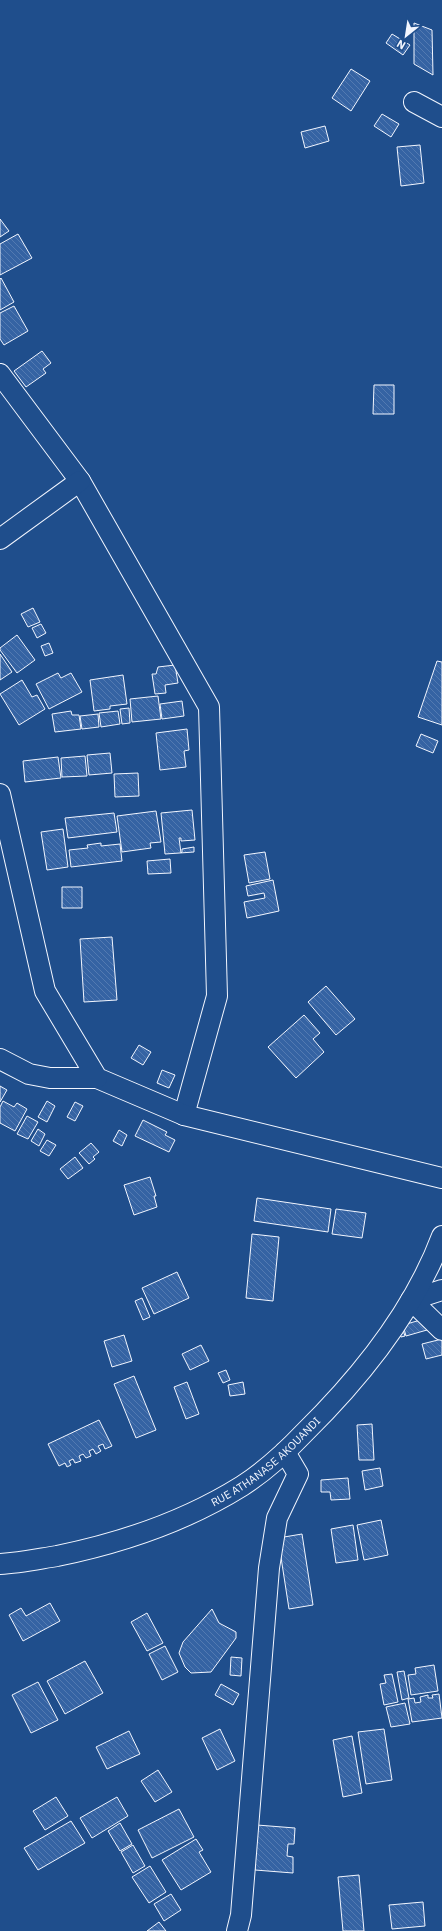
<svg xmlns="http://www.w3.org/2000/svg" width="442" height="1931" font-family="'IBM Plex Sans',sans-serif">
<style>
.building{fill:url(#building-back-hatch);stroke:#f2f6ff}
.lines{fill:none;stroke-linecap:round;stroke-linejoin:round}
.minor-casing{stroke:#f2f6ff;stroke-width:22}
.minor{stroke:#1f4e8c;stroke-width:20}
.labels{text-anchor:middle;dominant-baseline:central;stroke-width:3;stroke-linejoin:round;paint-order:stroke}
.street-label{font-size:11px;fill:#f2f6ff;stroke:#1f4e8c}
</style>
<defs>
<pattern id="building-back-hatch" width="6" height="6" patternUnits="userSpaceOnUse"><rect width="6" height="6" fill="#3563a3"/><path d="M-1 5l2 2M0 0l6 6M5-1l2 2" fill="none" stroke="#537ab1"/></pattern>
</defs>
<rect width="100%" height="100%" fill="#1f4e8c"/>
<path class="building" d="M414,23L432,30L433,75L414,64Z
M392,34L410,45L403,55L386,43Z
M351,69L370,81L351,111L332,98Z
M382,114L399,124L391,137L374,126Z
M325,126L329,141L305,148L301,132Z
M420,145L424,183L401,186L397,147Z
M0,219L9,231L0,237Z
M18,234L32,258L0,275V244Z
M1,278L14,302L0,310V279Z
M14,306L28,331L4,345L0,339V313Z
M42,351L51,363L43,369L46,373L26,387L14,371Z
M374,385H394V414H373Z
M33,608L40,622L28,627L21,614Z
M41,624L46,633L37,638L32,628Z
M17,635L35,660L17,673L0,650V648Z
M49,643L53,653L45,656L41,646Z
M0,654L12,672L0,680Z
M437,661L442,662V725L418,717Z
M175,665L178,683L165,685L166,693L155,694L152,674H156L158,667Z
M58,673L61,678L71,673L82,692L49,709L36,684Z
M123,675L127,704L110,706V709L94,711L90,680Z
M22,680L32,697L37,695L45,709L19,725L0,694Z
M158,696L161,719L132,722L130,699Z
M182,701L184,716L162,719L160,704Z
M129,708L130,723L122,724L120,709Z
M71,711L72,715H79L81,729L55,732L52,714Z
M118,711L120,724L101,727L99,713Z
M98,714L99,727L82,729L80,716Z
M187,729L189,750L184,751L186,767L160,770L156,733Z
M421,734L438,741L433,753L416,746Z
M110,753L112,773L89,775L87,755Z
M85,756L87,776L62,777L61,758Z
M58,757L61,778L25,782L23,761Z
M138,773L139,796L115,797L114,774Z
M192,810L195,840L181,841V838H179L181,853L182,852V849L194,847V852L165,854L161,813Z
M156,811L161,842L150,843L151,848L122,852L117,816Z
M114,813L117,832L68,838L65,818Z
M63,829L68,867L47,870L41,832Z
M101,843V846L120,844L122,861L71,867L69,850L88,848L87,845Z
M265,852L270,879L249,883L244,855Z
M170,859L171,873L148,874L147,861Z
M273,880L279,911L247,918L244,902L265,898L264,893L248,896L246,886Z
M62,887H82V908H62Z
M112,937L117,1000L84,1002L80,939Z
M326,986L355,1019L336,1035L308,1002Z
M304,1015L320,1033L313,1039L324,1052L296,1078L268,1047Z
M139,1045L151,1052L143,1065L131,1058Z
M162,1070L175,1075L169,1088L157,1083Z
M0,1086L7,1090L0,1102Z
M3,1101L14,1107L17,1103L27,1109L15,1131L0,1123V1107Z
M47,1101L55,1106L47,1122L38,1117Z
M75,1102L83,1106L75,1121L67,1117Z
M27,1116L38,1122L28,1139L17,1134Z
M143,1120L167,1132L165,1135L175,1140L169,1152L135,1136Z
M38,1129L45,1134L39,1146L31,1141Z
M119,1130L127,1135L122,1146L113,1141Z
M47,1140L56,1145L49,1156L40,1151Z
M91,1143L99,1152L93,1157L95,1159L89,1164L79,1153Z
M75,1157L83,1168L68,1179L60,1169Z
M150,1177L156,1196H154L157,1207L134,1215L124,1185Z
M257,1198L331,1209L328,1232L254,1221Z
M336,1209L366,1213L362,1238L332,1234Z
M252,1234L279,1237L273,1301L246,1298Z
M177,1272L189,1298L154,1314L142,1288Z
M142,1298L150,1317L143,1320L135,1301Z
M424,1319L427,1330L406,1336L403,1325Z
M403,1330L405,1336L401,1337L399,1331Z
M124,1335L132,1361L112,1367L104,1341Z
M442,1339V1355L426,1359L422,1344Z
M201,1345L209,1361L190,1370L182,1354Z
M226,1370L230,1380L223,1383L218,1373Z
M134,1376L156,1430L136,1438L114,1384Z
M187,1382L199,1414L186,1419L174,1387Z
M243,1382L245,1394L230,1396L228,1385Z
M99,1420L112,1446L105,1449L103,1444L98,1446L101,1451L96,1454L93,1449L89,1451L91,1456L86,1458L83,1454L79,1456L81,1461L75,1463L73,1459L69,1461L71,1465L67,1467L65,1463L59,1466L48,1444Z
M372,1424L374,1460H359L357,1425Z
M380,1468L383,1486L365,1490L362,1471Z
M348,1478L350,1499L331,1500L330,1492H321V1480Z
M381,1520L388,1555L364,1560L357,1525Z
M353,1525L358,1560L336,1563L331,1529Z
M302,1534L313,1605L289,1609L278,1538Z
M50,1603L60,1621L23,1641L9,1615L21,1608L26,1616Z
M212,1609L219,1623L236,1632V1638L211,1672L191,1673L185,1667L179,1653L183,1642Z
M147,1613L163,1643L147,1651L131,1622Z
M165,1646L178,1672L162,1680L149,1654Z
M231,1657L242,1658L241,1676L230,1675Z
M85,1661L103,1693L65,1714L47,1681Z
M434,1665L438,1691L411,1695L408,1675L416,1674L415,1668Z
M404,1671L409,1698L402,1700L397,1672Z
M392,1674L398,1702L384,1705L380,1684L386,1683L384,1675Z
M38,1682L58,1720L31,1733L12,1695Z
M221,1684L239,1694L233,1705L215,1695Z
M439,1694L442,1718L412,1722L408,1699L414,1698L415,1703L421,1702L420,1697L428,1695V1698H433L432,1695Z
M405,1703L410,1724L391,1727L386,1707Z
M220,1729L235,1761L217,1770L202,1738Z
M384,1729L392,1780L366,1784L358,1732Z
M129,1731L140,1754L107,1769L96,1747Z
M352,1736L362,1793L343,1797L333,1740Z
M158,1770L172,1792L155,1802L141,1781Z
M56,1797L68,1816L45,1830L33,1811Z
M117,1797L128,1816L92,1838L80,1818Z
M179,1809L194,1837L152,1858L138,1830Z
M71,1821L85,1843L38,1870L24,1848Z
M120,1823L132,1844L120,1851L108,1831Z
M257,1825L295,1828L294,1844H288L287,1856L293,1857V1873L255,1870Z
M196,1839L203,1850L199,1852L211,1872L181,1890L162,1860Z
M133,1845L145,1866L133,1873L121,1852Z
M150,1866L166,1892L149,1903L132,1877Z
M359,1875L364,1931H343L338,1877Z
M171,1894L181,1910L164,1921L154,1904Z
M423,1902L425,1926L392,1929L389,1905Z
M159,1922L166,1931H147Z"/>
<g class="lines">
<defs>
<g id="minor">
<path d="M414,102L442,117"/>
<path d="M0,374L80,481L209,707L217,996L184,1115"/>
<path d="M0,539L80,481"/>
<path d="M0,794L45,991L97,1078L184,1115L442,1178"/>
<path d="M0,1059L29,1074L50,1078H97"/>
<path d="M442,1290L411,1300L442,1330"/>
<path id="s1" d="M0,1564C19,1563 38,1559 57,1556C121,1543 186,1521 242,1486C265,1471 286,1452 304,1433C361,1377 414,1311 442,1236"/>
<path d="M237,1931L241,1915L269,1568L277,1518L298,1474L285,1452"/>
</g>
</defs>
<use href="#minor" class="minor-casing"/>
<use href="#minor" class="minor"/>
</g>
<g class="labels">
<g class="street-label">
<text stroke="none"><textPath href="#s1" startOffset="290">RUE ATHANASE AKOUANDI</textPath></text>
</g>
</g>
<g transform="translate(406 36) rotate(210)" stroke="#1f4e8c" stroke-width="3" paint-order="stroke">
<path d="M0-3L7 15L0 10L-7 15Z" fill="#f2f6ff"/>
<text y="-6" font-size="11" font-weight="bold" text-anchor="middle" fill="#f2f6ff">N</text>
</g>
</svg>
